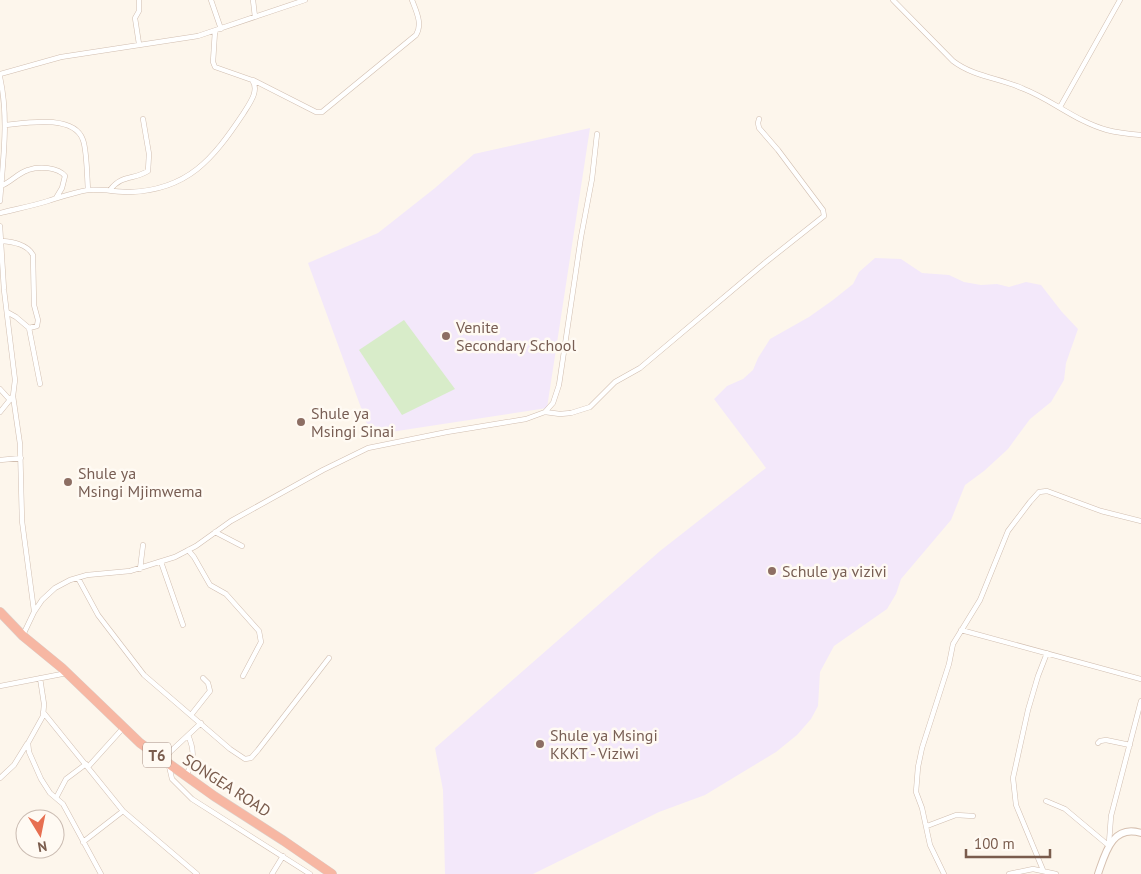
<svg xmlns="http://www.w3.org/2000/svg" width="1141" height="874" font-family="'PT Sans',sans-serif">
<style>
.education{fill:#f3e8fa}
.grass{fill:#d8ecc9}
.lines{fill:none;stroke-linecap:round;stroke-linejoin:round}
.street-casing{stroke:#d1beb0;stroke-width:5.5}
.secondary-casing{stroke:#d6c0b0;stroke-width:8}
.highway-casing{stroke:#dad1cd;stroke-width:10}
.street{stroke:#fff;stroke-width:4.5}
.secondary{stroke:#fff;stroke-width:6}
.highway{stroke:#f7b7a3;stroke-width:9}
.education-dot{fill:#8d6e63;stroke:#fffaf3;stroke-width:2}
.labels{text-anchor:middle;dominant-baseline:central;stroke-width:5;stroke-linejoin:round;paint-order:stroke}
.shield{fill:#fffaf3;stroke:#a28b7f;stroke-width:1}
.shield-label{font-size:15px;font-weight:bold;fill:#7a5c4d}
.education-label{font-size:16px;fill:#785e54;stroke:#fffaf3;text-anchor:start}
.street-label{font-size:16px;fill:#7a5c4d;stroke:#fffaf3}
</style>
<rect width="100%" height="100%" fill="#fdf6ec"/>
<path class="education" d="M590,128L547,408L371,435L308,263L378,233L435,188L474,154Z
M875,258L901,259L922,273L949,275L964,282L981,285L997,284L1009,287L1026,282L1041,285L1062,312L1078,329L1066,363L1064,380L1051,402L1030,419L1008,449L984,471L965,485L951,520L901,579L896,594L887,609L834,646L820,672L818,706L811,719L797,735L776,752L705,795L659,812L533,874H445L443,790L435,748L660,551L766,468L714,399L727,386L743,379L753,370L758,358L770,339L809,317L833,300L853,284L859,272Z"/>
<path class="grass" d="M404,320L455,389L402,415L359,350Z"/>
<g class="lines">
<defs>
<path id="street" d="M139,0V11L135,18L139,44
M211,0L221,29
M253,0L255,17
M893,0L953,61C974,77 1000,78 1024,89C1052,100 1077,122 1107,130C1118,133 1129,134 1141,135
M0,74L61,57L198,36L305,0
M0,77C9,118 3,160 0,201
M253,80L316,112H322L416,35C423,24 416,11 412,0
M1060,107L1120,0
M5,125C25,123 74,114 83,140C87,151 87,177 88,190
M1,186C11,182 18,173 28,170C39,166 58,167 65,176L62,188L56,198
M110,190C122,174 134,180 148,171L149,154L143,119
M0,213C16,209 32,206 48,201C61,197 75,192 88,190C103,189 116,192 130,192C188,190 213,159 243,114C249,104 260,91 252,80L215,67L213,62L215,31
M0,226L4,290L15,380L13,396L0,412
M2,241C13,242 27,244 33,255L34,305L38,320L37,326L29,328
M7,312L16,317L29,328L40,384
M0,389L10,400
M13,396L20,444L22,521L34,611
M545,412L560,414L571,413L590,407L615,382L640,368L766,262L824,216L823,210L778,150L759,128L758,123L759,119
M0,460L21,458
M215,532L242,546
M188,550L194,557L210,585L226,594L259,631L261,642L243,676
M161,562L183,625
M140,569L143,545
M78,578L98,615L144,675L230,749L245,759L251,758L258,750L329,658
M961,630L1141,679
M23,635L34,612L42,600L55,588L70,580L87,575L130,571L175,557L196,546L231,521L323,470L368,448L447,432L526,419L545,412L553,403L559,385L581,237L592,179L597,134
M40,678L44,704L43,716L28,743L29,752L41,779L50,793L63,804L101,874
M0,686L67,673
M43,712L123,811L197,874
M191,715L210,691L208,683L203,678
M1098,743L1100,741L1106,740L1130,745
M164,761L170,752L201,723
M169,766L172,779L192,799L310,874
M88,767L124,727
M186,776C194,760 195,751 188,735
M0,778L14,765L27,744
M56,798L66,779L86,764
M1046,801L1065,809L1108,845
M927,826L956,815L973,816
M83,842L123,811
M1109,843L1111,816L1141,701
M1043,870L1016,805L1013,778L1028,710L1038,676L1047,653
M272,874L283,856
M944,874L930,845L922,808L916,792L918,767L922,748L949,664L953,644L980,600L1008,531L1030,502L1039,492L1047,491L1101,511L1141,521
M1009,874L1033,869L1056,874"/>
<path id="secondary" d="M1098,874C1105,854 1112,824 1141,833"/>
<path id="highway" d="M0,612L23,636L62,668L140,743L214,796L284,841L332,874"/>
</defs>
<use href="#street" class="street-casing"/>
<use href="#secondary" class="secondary-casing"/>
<use href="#highway" class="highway-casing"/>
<use href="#street" class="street"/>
<use href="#secondary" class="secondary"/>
<use href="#highway" class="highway"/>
</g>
<g class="education-dot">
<circle cx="446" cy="336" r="5"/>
<circle cx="301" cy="422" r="5"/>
<circle cx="68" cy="482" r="5"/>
<circle cx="772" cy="571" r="5"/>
<circle cx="540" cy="744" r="5"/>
</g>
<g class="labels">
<rect class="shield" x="143" y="742.5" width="28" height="25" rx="4"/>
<g class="shield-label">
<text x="157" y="755">T6</text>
</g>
<g class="education-label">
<text x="456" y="327">Venite<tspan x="456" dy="18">Secondary School</tspan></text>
<text x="311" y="413">Shule ya<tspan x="311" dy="18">Msingi Sinai</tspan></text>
<text x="78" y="473">Shule ya<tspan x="78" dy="18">Msingi Mjimwema</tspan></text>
<text x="782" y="571">Schule ya vizivi</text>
<text x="550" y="735">Shule ya Msingi<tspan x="550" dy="18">KKKT - Viziwi</tspan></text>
</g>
<g class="street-label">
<text transform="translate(227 785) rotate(33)">SONGEA ROAD</text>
</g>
</g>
<g transform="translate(40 834) rotate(170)"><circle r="24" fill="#fffaf3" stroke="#cabbb1"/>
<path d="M0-4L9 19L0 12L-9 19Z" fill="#e76f51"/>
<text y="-8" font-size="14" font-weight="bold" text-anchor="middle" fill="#7a5c4d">N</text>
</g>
<path d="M966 849v8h84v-8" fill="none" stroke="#7a5c4d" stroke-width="2.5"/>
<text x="974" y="849" font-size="15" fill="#7a5c4d" stroke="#fffaf3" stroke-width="4" paint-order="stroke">100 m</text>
</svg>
